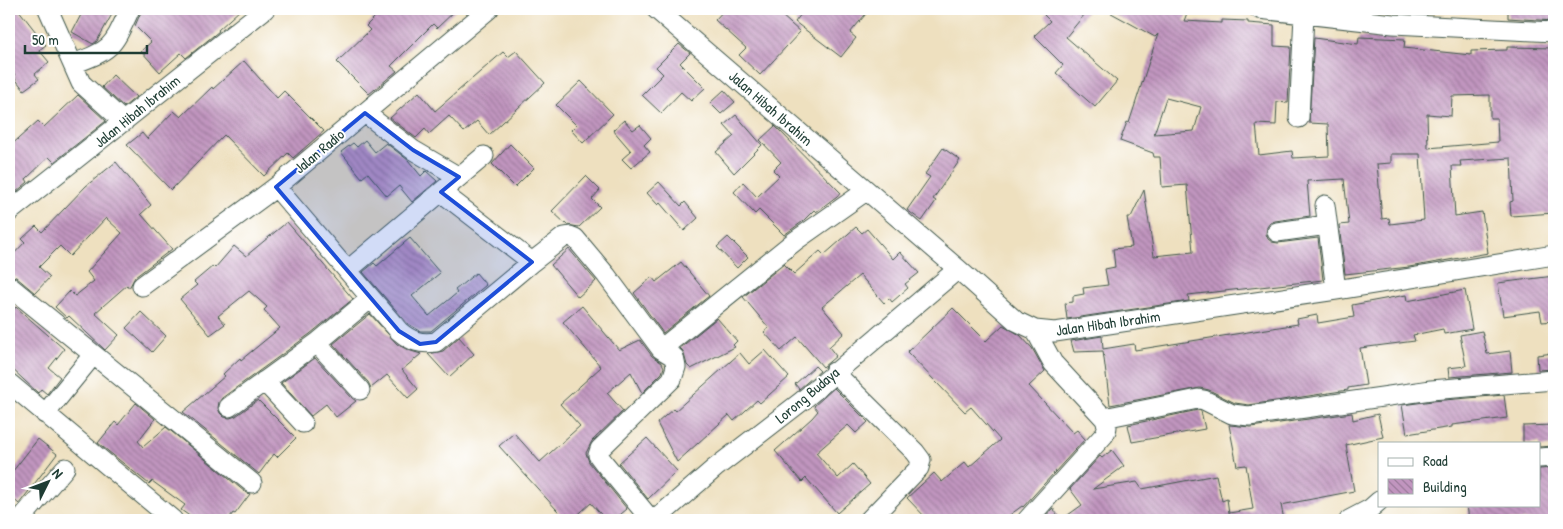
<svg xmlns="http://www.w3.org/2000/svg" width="1563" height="529" font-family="'Patrick Hand',sans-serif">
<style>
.building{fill:url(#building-back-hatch);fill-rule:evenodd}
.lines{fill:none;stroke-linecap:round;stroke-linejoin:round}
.minor-casing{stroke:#3e5549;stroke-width:21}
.minor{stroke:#fff;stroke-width:19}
.marked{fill:#1d4ed8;fill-opacity:0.2;stroke:#1d4ed8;stroke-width:4;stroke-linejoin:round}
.labels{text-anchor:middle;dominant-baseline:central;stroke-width:4;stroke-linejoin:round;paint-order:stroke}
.street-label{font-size:15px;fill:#1f3d34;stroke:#fff}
</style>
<defs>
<pattern id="building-back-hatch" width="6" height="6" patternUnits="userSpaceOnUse" patternTransform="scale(1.25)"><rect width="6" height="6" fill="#c195bf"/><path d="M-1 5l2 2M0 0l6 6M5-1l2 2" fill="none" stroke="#9c7b9c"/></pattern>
</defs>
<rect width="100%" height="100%" fill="#fff"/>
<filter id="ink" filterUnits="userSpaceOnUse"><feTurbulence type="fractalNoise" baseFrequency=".02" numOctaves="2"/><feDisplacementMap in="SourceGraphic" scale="10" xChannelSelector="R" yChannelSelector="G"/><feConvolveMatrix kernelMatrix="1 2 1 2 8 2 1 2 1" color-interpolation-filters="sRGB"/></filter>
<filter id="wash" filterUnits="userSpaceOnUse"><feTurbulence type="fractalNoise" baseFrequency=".0096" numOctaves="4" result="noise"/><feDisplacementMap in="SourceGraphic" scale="20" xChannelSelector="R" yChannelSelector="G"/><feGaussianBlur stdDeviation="1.12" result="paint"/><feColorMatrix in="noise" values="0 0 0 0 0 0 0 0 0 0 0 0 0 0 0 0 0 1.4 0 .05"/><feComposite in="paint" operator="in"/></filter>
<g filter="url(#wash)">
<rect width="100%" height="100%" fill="#eee0bf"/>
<g id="blocks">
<path class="building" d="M9,9H18L46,45L39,50L49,62L35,74L39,79L24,90L13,76L15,75L9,67Z
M84,9H115L97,41L93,44L72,32Z
M144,9H241L218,30L219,31L186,58L181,53L160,72L141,51L151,42L135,26L141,12Z
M383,9H457L437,28L433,24L391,66L397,71L369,94L337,62L370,30L366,26Z
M725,9H770L779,17L781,15L800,32L760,75L739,55L746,48L715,20Z
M805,9H870L850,33L856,38L841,57L795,22Z
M1050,9H1089L1066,37L1117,81L1095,107L1056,73L1063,65L1034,36L1050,21L1044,15Z
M1104,9H1179L1178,11L1187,13L1184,21L1222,23V20L1248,21V23L1274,25V46L1291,47L1288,103L1277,102L1276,125L1256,124L1259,155L1292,151L1293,158L1329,156L1328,124L1309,123L1314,38L1358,44L1359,37L1405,39L1404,48L1471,55V51L1507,50V47L1554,48V213L1511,216L1510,202L1513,201L1511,158L1460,161L1461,166H1452L1455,216L1482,212L1488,253L1409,267L1345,274L1339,225L1349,224L1344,179L1307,181L1310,216L1275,221L1270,223L1267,227L1266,234L1268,239L1272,242L1278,243L1318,238L1323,280L1188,295L1189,301L1067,319L1065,303L1073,302V296L1084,294L1083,288L1108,285L1105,269L1115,267L1113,249L1132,247L1127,217H1131L1144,190L1154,256L1193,252L1187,185L1162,187L1160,157H1154L1153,153L1120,141L1127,122L1129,123L1158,34L1155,37ZM1490,95V118H1497L1498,142L1428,148L1427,114L1451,116L1452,96ZM1166,98L1201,107L1194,131L1154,134ZM1391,154H1420L1424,220L1390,224L1389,218L1382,219L1377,164L1391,163Z
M1508,9H1554V21L1508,18Z
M679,44L690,53L680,63L705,88L691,101L681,92L661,113L642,95L663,74L656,67Z
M516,51L545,83L489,135L477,121L464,132L449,116L429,134L425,129L416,138L390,118L419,92L435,111L503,52L508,57Z
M244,61L277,98L284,91L324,131L293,158L288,153L264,176L224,135L171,190L127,145L142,133L147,139L174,111L181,117L212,87L213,89Z
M113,75L136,97L124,107L102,87Z
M581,81L613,114L583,143L571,130L576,125L556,105Z
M724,90L735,102L721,114L710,103Z
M78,95L106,121L54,162L49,157L26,179L28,182L9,198V147L38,121L44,127Z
M736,115L762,145L734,173L716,152L734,136L724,125Z
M624,120L633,130L640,125L651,138L644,145L650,152L631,168L622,159L631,151L613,130Z
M775,126L841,193L816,212L814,210L802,222L784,235L759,210L755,214L734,192L743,182L757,197L779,176L773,170L781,162L760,140Z
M365,140L375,152L386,143L408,160L421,176L426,171L437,181L412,202L399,186L387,196L368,173L362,178L341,152L353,143L357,147Z
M510,144L534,168L515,187L492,164Z
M943,148L960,160L933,199L936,201L922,221L907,210L930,177L925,174Z
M116,162L151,205L141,214L172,249L135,277L129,288L127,285L95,313L119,335L105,350L69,316L67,318L55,307L70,291L75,296L94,281L87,272L122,233L106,218L70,256L60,246L39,267L50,277L35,293L16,277L9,275V259L25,242L22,239L36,226L42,232L86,186Z
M586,176L600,190L592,199L600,207L579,227L567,225L552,211Z
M659,182L681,206L685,202L698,218L684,231L660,203L658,205L647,193Z
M287,222L353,299L310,334L222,398L219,402L218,408L220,413L224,417L230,418L236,416L258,400L296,438L277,457L274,454L259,474L183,412L225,376L223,374L240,358L241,360L280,328L264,310L267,307L249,291L218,316L225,324L210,335L180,299L197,285L194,282L213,266L215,268L234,246L246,256Z
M856,227L862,233L867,229L893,259L900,252L919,273L905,284L908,288L892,302L889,298L884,303L860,275L822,307L844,333L829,347L836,356L823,367L797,337L781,351L764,332L769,328L743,297L784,264L794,274L820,251L824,255Z
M728,237L748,257L737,268L717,247Z
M410,238L440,273L412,296L429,316L457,293L455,290L476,273L486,285L431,331H420L407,323L363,272L374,263L377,266Z
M569,249L596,281L578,297L551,265Z
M681,262L709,296L663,333L634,293L652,277L656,282Z
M1554,276V321L1542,322L1540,311L1503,316L1498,283Z
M1465,290L1472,329L1444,334L1443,329L1413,335L1415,341L1360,348L1366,385L1348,388V390L1249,405L1235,403L1209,390L1200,388L1110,405L1103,351L1074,352L1071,341L1102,336L1103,349L1134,344L1135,350L1298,324L1297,319L1317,315L1318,323L1354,317L1352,305L1406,295L1407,301Z
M582,306L619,350L640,340L652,356L662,363L664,367L662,373L642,393L631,372L607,393L623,411L592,441L586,453L589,462L627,509L614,520H606L591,503L572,520H566L499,446L514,433L540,462L580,426L560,404L601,367L563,322Z
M16,307L64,349L49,368L60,377L47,394L41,389L38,393L9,366V315Z
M953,308L986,341L1003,325L1020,335L1032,348L1045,371L1029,386L1073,433L1077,430L1085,439L1023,507L1022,506L1003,520H928L907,498L934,473L942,482L965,462L969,467L1000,440L971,407L965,412L907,352Z
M141,312L166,336L152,352L126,328Z
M370,314L397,344L408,350L421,354L402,370L418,389L408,398L387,375L371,388L368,382L333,344Z
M717,318L737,341L733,345L735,347L691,369L687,365L683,351L680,348Z
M1482,331L1487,354L1510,351L1512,372L1449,377L1448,368L1466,366L1460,335Z
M459,337L474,354L449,377L428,354L443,351Z
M765,350L789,377L760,403L757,400L734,421L729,415L677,462L657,423L673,409L675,411L740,353L749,364Z
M1554,353V369L1538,370L1537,355Z
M315,358L352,398L356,401L336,417L326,404L311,416L281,383Z
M815,366L820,371L799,389L795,384Z
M834,388L868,422L856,433L848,425L816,453L838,478L853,464L870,484L837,513L806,478L802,482L775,451L812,418L818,411L814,406Z
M1504,395L1507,418L1452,425V427L1407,434L1402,405L1432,401Z
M136,403L155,419L138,441L143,447L166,427L245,492L250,494L235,514L233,513L228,520H195L181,510L185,505L152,481L149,484L98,443L115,422L118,425Z
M1198,410L1201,411L1205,429L1132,442L1128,425Z
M1352,413L1353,420L1378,414L1383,437L1346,445L1354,491L1281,505L1284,520H1042L1053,508L1061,520L1082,505L1070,489L1100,456L1102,458L1112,450L1124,466L1093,489L1137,482L1142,489L1216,475L1222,501L1227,499L1229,513L1253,509L1246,465L1237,466L1229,425L1251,427Z
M1554,425V446L1539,447V443H1523V426Z
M647,438L677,471L648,499L619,463Z
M38,439L57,454L19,504L9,495V476Z
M1554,468V520H1469L1467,505H1539V469Z"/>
</g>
</g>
<g filter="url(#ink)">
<use href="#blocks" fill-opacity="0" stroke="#3e5549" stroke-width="1"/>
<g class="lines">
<defs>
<path id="minor" d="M48,9L81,83L124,122
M656,9L958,269L1016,321L1035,330L1055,332L1336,290L1554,255
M1259,9L1393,24L1554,32
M73,64C113,49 112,48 130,9
M365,113L413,150L459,177
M1299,118L1304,15
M276,187L399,331C412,342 420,344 436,342L532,262L564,237L570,236L575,238L606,275L661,349L674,357L676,367L672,379L600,449L598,455L604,463L651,520
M441,192L532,262
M1325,205L1336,290
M9,212L265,9
M1277,232L1327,225
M348,270L484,156
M9,286L252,483
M142,286L276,187L489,9
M317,343L360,390
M661,349L795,241L866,191
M834,372L915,452L921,460L919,468L869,520
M264,381L303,423
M9,383L173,520
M229,407L317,343L371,298
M45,414L93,355
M1104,418L1198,399L1204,400L1232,414L1249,416L1431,390L1554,380
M1539,458L1554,457
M20,520L65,468
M655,520L715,468L802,401L958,269
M1027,520L1104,435C1108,428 1108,425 1104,418L1053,363L1035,330
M1349,520L1370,509L1379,501"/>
</defs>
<use href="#minor" class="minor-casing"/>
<use href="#minor" class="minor"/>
</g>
</g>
<path class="marked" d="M365,113L413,150L459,177L441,192L532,262L436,342L420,344L399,331L276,187Z"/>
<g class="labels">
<g class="street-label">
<text transform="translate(771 108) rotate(41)">Jalan Hibah Ibrahim</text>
<text transform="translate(137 111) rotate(-39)">Jalan Hibah Ibrahim</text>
<text transform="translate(319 151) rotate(-40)">Jalan Radio</text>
<text transform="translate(1108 323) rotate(-8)">Jalan Hibah Ibrahim</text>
<text transform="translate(807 395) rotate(-40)">Lorong Budaya</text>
</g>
</g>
<rect width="1563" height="529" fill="none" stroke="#fff" stroke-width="30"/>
<rect x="1378" y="442" width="162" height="65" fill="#ffffff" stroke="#a5b1ae"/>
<rect x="1388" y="458" width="25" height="8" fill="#ffffff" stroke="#a5b1ae"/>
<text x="1423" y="466" font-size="15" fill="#1f3d34">Road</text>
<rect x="1388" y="479" width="25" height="15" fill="url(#building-back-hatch)" stroke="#a5b1ae"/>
<text x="1423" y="492" font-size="15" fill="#1f3d34">Building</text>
<g transform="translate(48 482) rotate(48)" stroke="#ffffff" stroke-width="4" paint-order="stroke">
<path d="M0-4L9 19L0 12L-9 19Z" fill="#1f3d34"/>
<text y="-8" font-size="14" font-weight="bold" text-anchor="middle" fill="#1f3d34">N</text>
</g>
<path d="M25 45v8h122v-8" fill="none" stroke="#1f3d34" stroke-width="2.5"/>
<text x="32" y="45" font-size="15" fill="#1f3d34" stroke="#ffffff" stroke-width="4" paint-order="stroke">50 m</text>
</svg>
